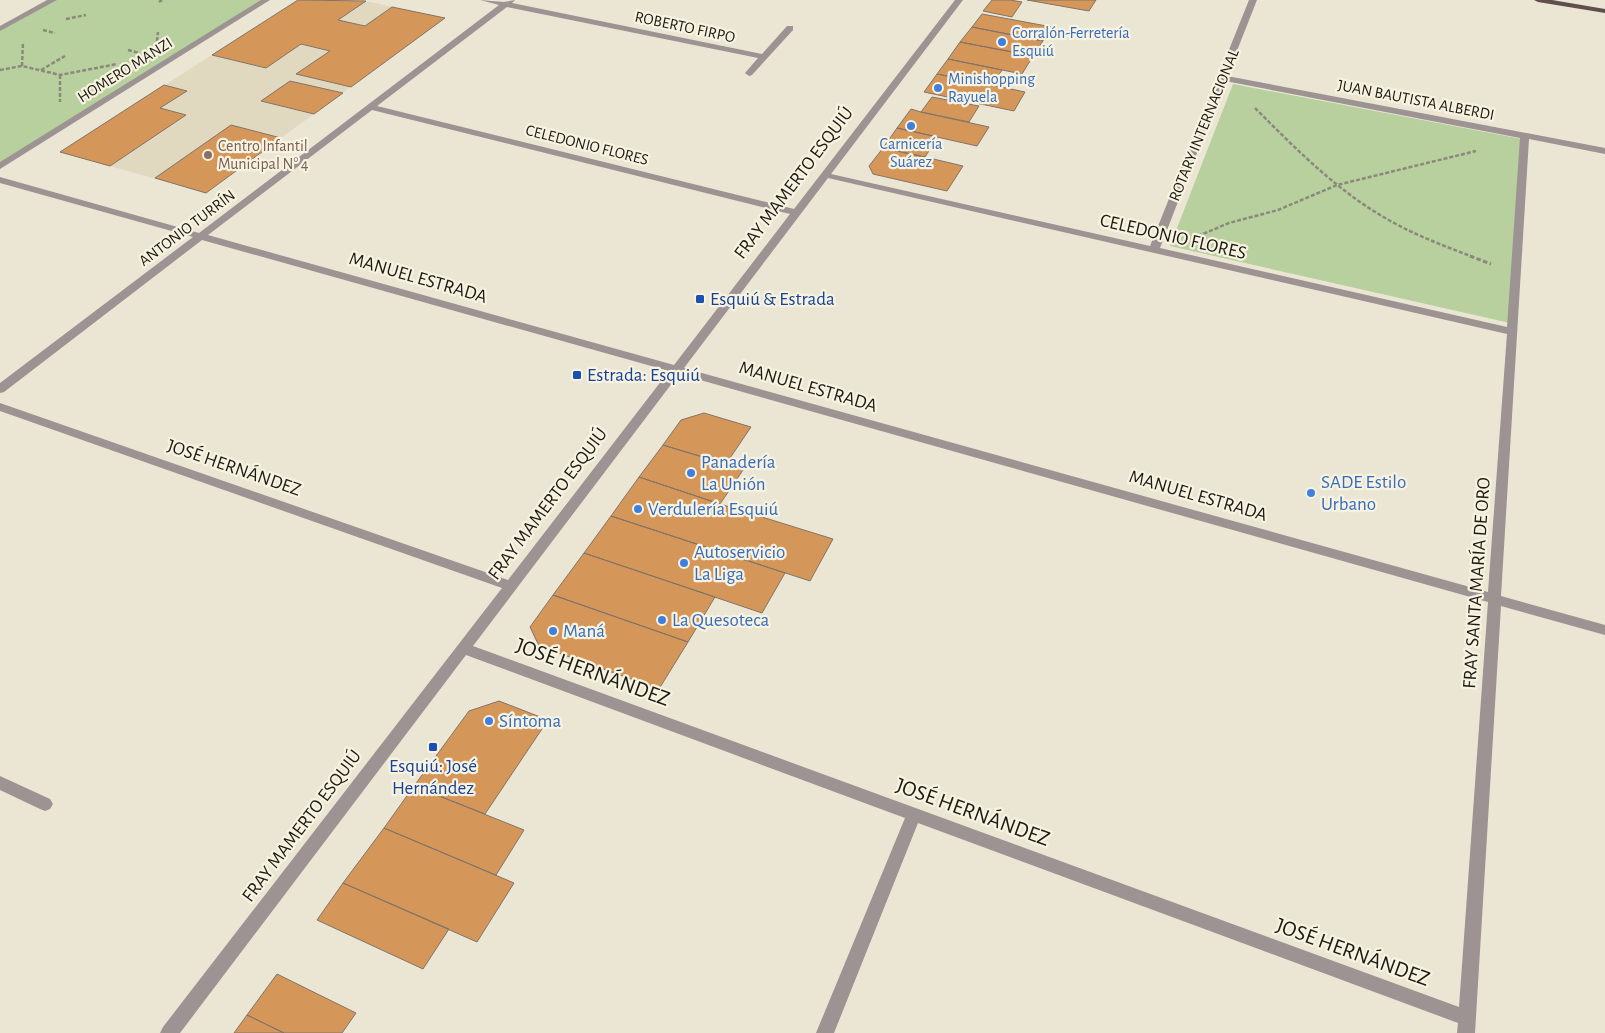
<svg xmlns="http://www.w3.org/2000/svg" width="1605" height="1033" font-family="'Alegreya Sans',sans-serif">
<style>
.built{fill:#e0d9c0}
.green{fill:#b7d09d}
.building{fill:#d59759;stroke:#817468}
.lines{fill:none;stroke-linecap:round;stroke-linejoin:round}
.path-far1{stroke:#8c897c;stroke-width:2.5;stroke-dasharray:4 2;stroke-linecap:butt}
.path{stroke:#8c897c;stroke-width:3;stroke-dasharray:4.5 2.5;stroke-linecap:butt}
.minor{fill:#9c9392;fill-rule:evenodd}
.major{fill:#5f504e;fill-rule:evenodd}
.shop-dot{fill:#3f7fe0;stroke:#f8f3e1;stroke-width:2}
.education-dot{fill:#8d6e63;stroke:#f8f3e1;stroke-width:2}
.transit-dot{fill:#1a4fb4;stroke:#f8f3e1;stroke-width:2}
.labels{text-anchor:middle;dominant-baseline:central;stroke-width:4.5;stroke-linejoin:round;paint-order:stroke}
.far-street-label{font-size:16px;fill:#1c1b14;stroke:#f8f3e1}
.far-shop-label{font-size:16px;fill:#366cbe;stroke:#f8f3e1;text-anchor:start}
.far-education-label{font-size:16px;fill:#785e54;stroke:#f8f3e1;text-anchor:start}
.street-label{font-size:19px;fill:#1c1b14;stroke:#f8f3e1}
.transit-label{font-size:19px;fill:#164399;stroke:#f8f3e1;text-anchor:start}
.shop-label{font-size:19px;fill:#366cbe;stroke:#f8f3e1;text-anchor:start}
.near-street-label{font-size:22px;fill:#1c1b14;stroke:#f8f3e1}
</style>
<rect width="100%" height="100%" fill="#ebe6d4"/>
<path class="built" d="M298,0H361L445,18L206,193L60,152Z"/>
<path class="green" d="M53,0H266L0,166V29Z
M1233,84L1522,139L1510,323L1170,246Z"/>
<path class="building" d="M298,0L366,1L338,20L365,26L392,7L445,18L351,87L296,74L330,51L301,44L266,68L212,55Z
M992,0H1010L1022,2L1012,17L983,11Z
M1027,0H1096L1089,11Z
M982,14L1052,27L1043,41L972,27Z
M972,27L1043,41L1033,56L960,42Z
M960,42L1033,56L1022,74L948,59Z
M948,59L1002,70L992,85L937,74Z
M937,74L992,85L1025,92L1014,111L924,92Z
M290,81L343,93L314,114L261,101Z
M164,85L187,91L160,108L186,115L110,166L60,152Z
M932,97L979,106L969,122L921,112Z
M911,109L921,112L989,127L977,146L897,128Z
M231,125L281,138L206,193L155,178Z
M897,128L938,137L925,157L883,148Z
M883,148L925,157L963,166L947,191L873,174L869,166Z
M704,413L751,427L726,464L663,445L681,420Z
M663,445L726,464L743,470L720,504L639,477Z
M639,477L720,504L833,539L810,581L611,516Z
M611,516L785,573L762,613L584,553Z
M584,553L715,597L688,642L553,595Z
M553,595L688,642L659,689L539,646L530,627Z
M499,701L548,720L485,814L414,786L469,711Z
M414,786L524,830L496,875L384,828Z
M384,828L514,883L477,942L343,883Z
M343,883L449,929L423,969L317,920Z
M277,974L356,1013L342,1033H284L247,1015Z
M247,1015L284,1033H234Z"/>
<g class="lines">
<path class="path-far1" d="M159,2L162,0
M66,19L86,15
M43,30L55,33
M157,41L158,32
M128,50L139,53
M22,66L23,42
M0,70L22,66L60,75L117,64
M41,70L65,56
M60,75V102
M1255,108C1298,151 1341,195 1396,224C1420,237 1447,247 1473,257
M1198,236L1229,223L1278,210L1337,185L1476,151"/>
<path class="path" d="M1470,256L1491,264"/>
<path class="minor" d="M47,0H57L0,31V26Z
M261,0H270L0,169V162Z
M480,0L504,2L515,0L512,3L762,54L787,26H793V30L752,75L749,76L745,73L758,58L507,7L377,106L794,209L955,0H963L831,174L1150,246L1249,0H1257L1227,76L1605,148V154L1529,139L1501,596L1605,625V635L1501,606L1475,1033H1457L1458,1023L918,823L834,1033H816L905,818L466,655L180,1033H160L163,1027L502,588L0,411V403L508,580L669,371L202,240L4,392L0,393V383L193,237L0,183V177L199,233L499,5ZM1225,81L1520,138L1507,327L1160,248ZM372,110L790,214L674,365L208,235ZM828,178L1507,334L1488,592L684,368ZM679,374L1488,602L1459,1007L473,646Z
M0,776L50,799L53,804L50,809L45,811L40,809L0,790Z"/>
<path class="major" d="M1534,0H1552L1605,9V13L1538,2Z"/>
</g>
<g class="shop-dot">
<circle cx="1002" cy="42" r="5"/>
<circle cx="938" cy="88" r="5"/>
<circle cx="911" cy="126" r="5"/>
<circle cx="691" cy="473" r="5"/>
<circle cx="1311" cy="493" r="5"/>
<circle cx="638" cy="509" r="5"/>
<circle cx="684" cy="563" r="5"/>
<circle cx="662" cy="620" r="5"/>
<circle cx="553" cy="631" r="5"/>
<circle cx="489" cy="721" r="5"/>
</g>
<circle class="education-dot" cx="208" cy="155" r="5"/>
<g class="transit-dot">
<rect x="695" y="294" width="10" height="10" rx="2.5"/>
<rect x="572" y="370" width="10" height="10" rx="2.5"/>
<rect x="428" y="742" width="10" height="10" rx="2.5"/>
</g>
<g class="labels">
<g class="far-street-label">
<text transform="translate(685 27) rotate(12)">ROBERTO FIRPO</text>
<text transform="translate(125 70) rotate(-32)">HOMERO MANZI</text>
<text transform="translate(1416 100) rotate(11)">JUAN BAUTISTA ALBERDI</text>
<text transform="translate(1204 125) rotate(-68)">ROTARY INTERNACIONAL</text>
<text transform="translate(587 145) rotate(14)">CELEDONIO FLORES</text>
<text transform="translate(187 228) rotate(-37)">ANTONIO TURRÍN</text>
</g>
<g class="far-shop-label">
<text x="1012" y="33">Corralón-Ferretería<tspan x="1012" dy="18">Esquiú</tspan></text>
<text x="948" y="79">Minishopping<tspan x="948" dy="18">Rayuela</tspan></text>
<text x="911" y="144" text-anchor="middle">Carnicería<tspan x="911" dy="18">Suárez</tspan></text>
</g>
<g class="far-education-label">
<text x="218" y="146">Centro Infantil<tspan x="218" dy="18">Municipal N° 4</tspan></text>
</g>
<g class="street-label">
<text transform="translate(794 183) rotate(-53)">FRAY MAMERTO ESQUIÚ</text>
<text transform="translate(1173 237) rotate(13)">CELEDONIO FLORES</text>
<text transform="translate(418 278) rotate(16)">MANUEL ESTRADA</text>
<text transform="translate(808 387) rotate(16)">MANUEL ESTRADA</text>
<text transform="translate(234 468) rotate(19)">JOSÉ HERNÁNDEZ</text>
<text transform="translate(1198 496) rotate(16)">MANUEL ESTRADA</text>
<text transform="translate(548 504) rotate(-53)">FRAY MAMERTO ESQUIÚ</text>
<text transform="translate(1477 583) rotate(-86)">FRAY SANTA MARÍA DE ORO</text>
<text transform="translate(302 826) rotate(-53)">FRAY MAMERTO ESQUIÚ</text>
</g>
<g class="transit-label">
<text x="710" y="299">Esquiú &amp; Estrada</text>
<text x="587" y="375">Estrada: Esquiú</text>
<text x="433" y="766" text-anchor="middle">Esquiú: José<tspan x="433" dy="22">Hernández</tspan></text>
</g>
<g class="shop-label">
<text x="701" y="462">Panadería<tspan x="701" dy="22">La Unión</tspan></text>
<text x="1321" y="482">SADE Estilo<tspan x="1321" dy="22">Urbano</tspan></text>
<text x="648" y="509">Verdulería Esquiú</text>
<text x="694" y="552">Autoservicio<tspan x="694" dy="22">La Liga</tspan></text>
<text x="672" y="620">La Quesoteca</text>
<text x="563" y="631">Maná</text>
<text x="499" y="721">Síntoma</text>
</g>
<g class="near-street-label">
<text transform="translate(593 672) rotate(20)">JOSÉ HERNÁNDEZ</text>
<text transform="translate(973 812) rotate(20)">JOSÉ HERNÁNDEZ</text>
<text transform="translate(1353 952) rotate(20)">JOSÉ HERNÁNDEZ</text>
</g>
</g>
</svg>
